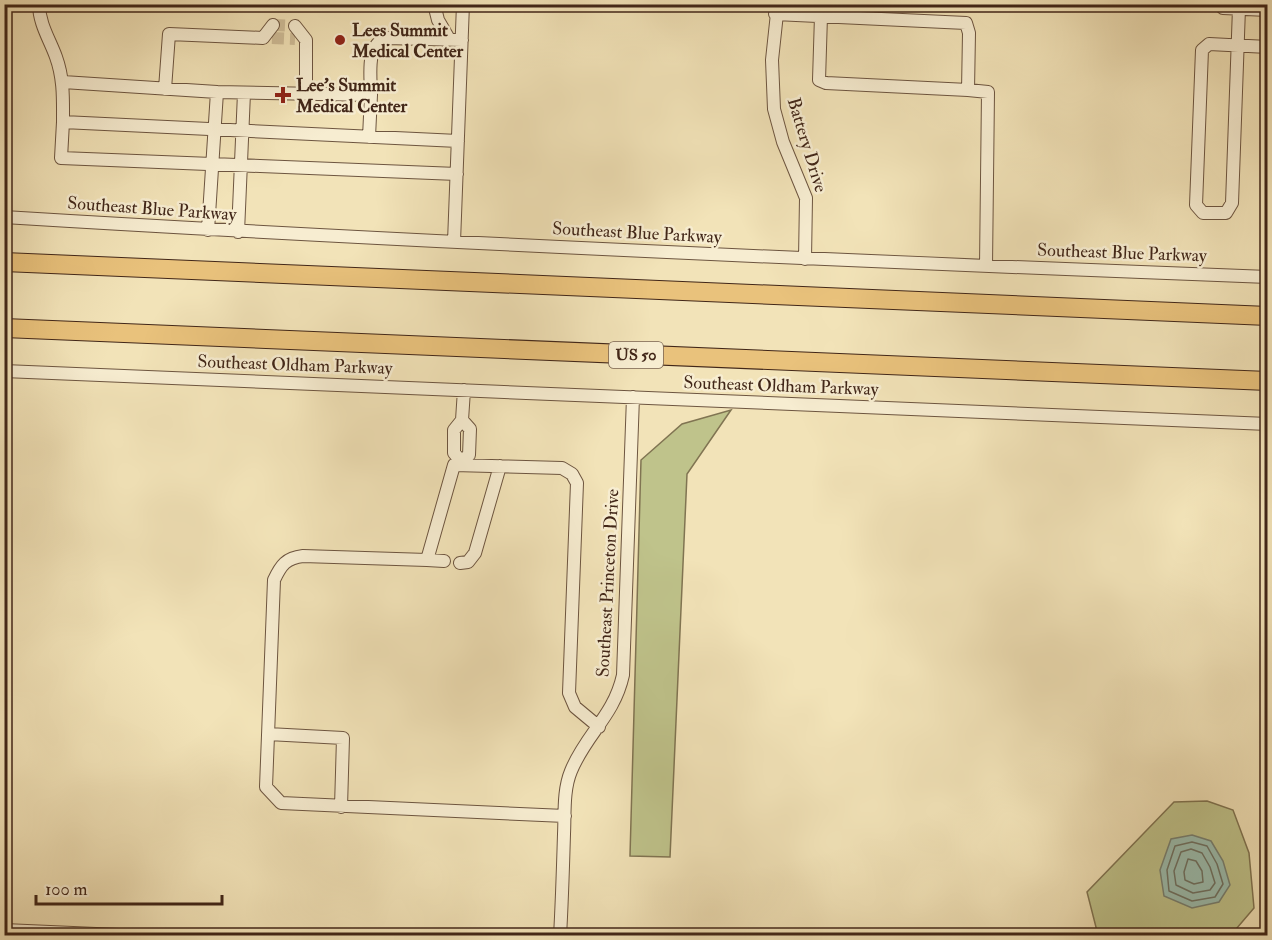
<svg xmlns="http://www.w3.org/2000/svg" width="1272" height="940" font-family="'IM FELL Double Pica',serif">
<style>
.green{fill:#bfc38b;stroke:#807452;stroke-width:1.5}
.water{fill:#9bbeb0;stroke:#778173;stroke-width:1.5}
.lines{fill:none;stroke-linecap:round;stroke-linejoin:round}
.shore{stroke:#6e7264;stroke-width:1.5}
.minor-tunnel{stroke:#cfbd98;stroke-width:12;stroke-dasharray:12 6;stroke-linecap:butt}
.minor-casing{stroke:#6d5540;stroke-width:14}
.highway-casing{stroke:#412618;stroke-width:20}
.minor{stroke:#f7edd1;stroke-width:12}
.highway{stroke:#e9c27c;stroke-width:18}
.poi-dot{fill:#8f2418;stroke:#f7edd1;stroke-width:2}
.labels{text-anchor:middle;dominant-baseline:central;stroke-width:5;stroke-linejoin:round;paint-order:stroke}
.shield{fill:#f7edd1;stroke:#786250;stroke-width:1.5}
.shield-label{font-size:16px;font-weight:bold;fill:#412618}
.poi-label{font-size:18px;font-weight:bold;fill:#412618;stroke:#f7edd1;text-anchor:start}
.street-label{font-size:18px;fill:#412618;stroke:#f7edd1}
</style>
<rect width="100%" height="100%" fill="#f2e3b8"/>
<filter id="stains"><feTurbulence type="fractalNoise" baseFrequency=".00333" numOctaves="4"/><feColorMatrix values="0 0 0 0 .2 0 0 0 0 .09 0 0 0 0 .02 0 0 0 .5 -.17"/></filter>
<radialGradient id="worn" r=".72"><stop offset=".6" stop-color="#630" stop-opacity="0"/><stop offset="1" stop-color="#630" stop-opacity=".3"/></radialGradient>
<path class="green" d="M731,410L687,474L670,857L630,856L641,460L682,424Z
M1207,801L1233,810L1249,853L1254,908L1231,935H1098L1087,892L1174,802Z"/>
<path class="water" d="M1192,835L1211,841L1223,861L1230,885L1219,902L1192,908L1164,896L1160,870L1171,839Z"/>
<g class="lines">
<path class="shore" d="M1192,842L1207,846L1217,864L1223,884L1215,897L1192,901L1169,891L1167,870L1175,846Z
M1191,849L1202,853L1210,867L1215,883L1210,890L1193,893L1176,885L1174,871L1181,852Z
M1188,859L1196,861L1202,871L1203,882L1194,884L1185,880L1184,872Z"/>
<path class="minor-tunnel" d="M273,25L295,26
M272,38L295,39"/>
<defs>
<path id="minor" d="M39,4C39,24 50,40 56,57C64,79 63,100 63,122L458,141
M434,4L438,20L449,39
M778,4L772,60L774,109L783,142L806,198L805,259
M1219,4L1223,8L1268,10
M1239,8L1232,203L1226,213H1203L1196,205L1202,50L1209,44L1268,47
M775,14L966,23L969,33L968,90L988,92L986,266
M821,16L819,80L826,83L968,90
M295,26L306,40V94
M63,82L217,92L371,95L369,137
M165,89L169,34L263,38L273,25
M371,95C371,75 365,45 387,38L462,40
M63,122L61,158L457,174
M4,217C425,243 846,261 1268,277
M208,230L217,92
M238,232L244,93
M454,242L463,4
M4,371L1268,424
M462,420L464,390
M461,465V461L469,455L470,429L462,420L454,430V453L461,461
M427,560L444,561
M460,563L468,562L475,553L500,466
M268,734L343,738L341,807
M565,816L281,803L266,787L274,580C281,565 286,558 303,556L427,560L454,465L562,468L572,474L577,483L569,693L575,707L599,727
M4,930L142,936
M560,936C562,902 563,868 564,834C565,814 563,790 571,771C586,734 614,716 623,675L633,397"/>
<path id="highway" d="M4,262L1268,316
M4,328L1268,381"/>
</defs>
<use href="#minor" class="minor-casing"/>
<use href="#highway" class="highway-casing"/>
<use href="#minor" class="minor"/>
<use href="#highway" class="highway"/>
</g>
<g class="poi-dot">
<circle cx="340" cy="40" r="6"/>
<path d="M280 86h6v6h6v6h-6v6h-6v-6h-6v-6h6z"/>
</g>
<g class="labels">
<rect class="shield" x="609" y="342" width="54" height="26" rx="4.5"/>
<g class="shield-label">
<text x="636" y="355">US 50</text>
</g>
<g class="poi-label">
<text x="352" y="30">Lees Summit<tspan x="352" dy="21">Medical Center</tspan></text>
<text x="296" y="85">Lee's Summit<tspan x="296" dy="21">Medical Center</tspan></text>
</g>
<g class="street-label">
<text transform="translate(807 145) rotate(73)">Battery Drive</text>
<text transform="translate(152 209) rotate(4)">Southeast Blue Parkway</text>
<text transform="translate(637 233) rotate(3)">Southeast Blue Parkway</text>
<text transform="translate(1122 253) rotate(2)">Southeast Blue Parkway</text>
<text transform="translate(295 365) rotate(2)">Southeast Oldham Parkway</text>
<text transform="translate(781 386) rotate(2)">Southeast Oldham Parkway</text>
<text transform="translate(608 583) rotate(-87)">Southeast Princeton Drive</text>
</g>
</g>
<rect width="1272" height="940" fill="none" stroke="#f2e3b8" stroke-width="24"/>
<rect x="6" y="6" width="1260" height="928" fill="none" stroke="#412618" stroke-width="3"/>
<rect x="12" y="12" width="1248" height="916" fill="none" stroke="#412618" stroke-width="1.5"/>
<path d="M36 895v9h186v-9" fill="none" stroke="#412618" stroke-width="3"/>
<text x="45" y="895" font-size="18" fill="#412618" stroke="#f7edd1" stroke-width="4.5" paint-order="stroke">100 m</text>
<rect width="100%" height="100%" filter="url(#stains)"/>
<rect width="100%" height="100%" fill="url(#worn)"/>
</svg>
